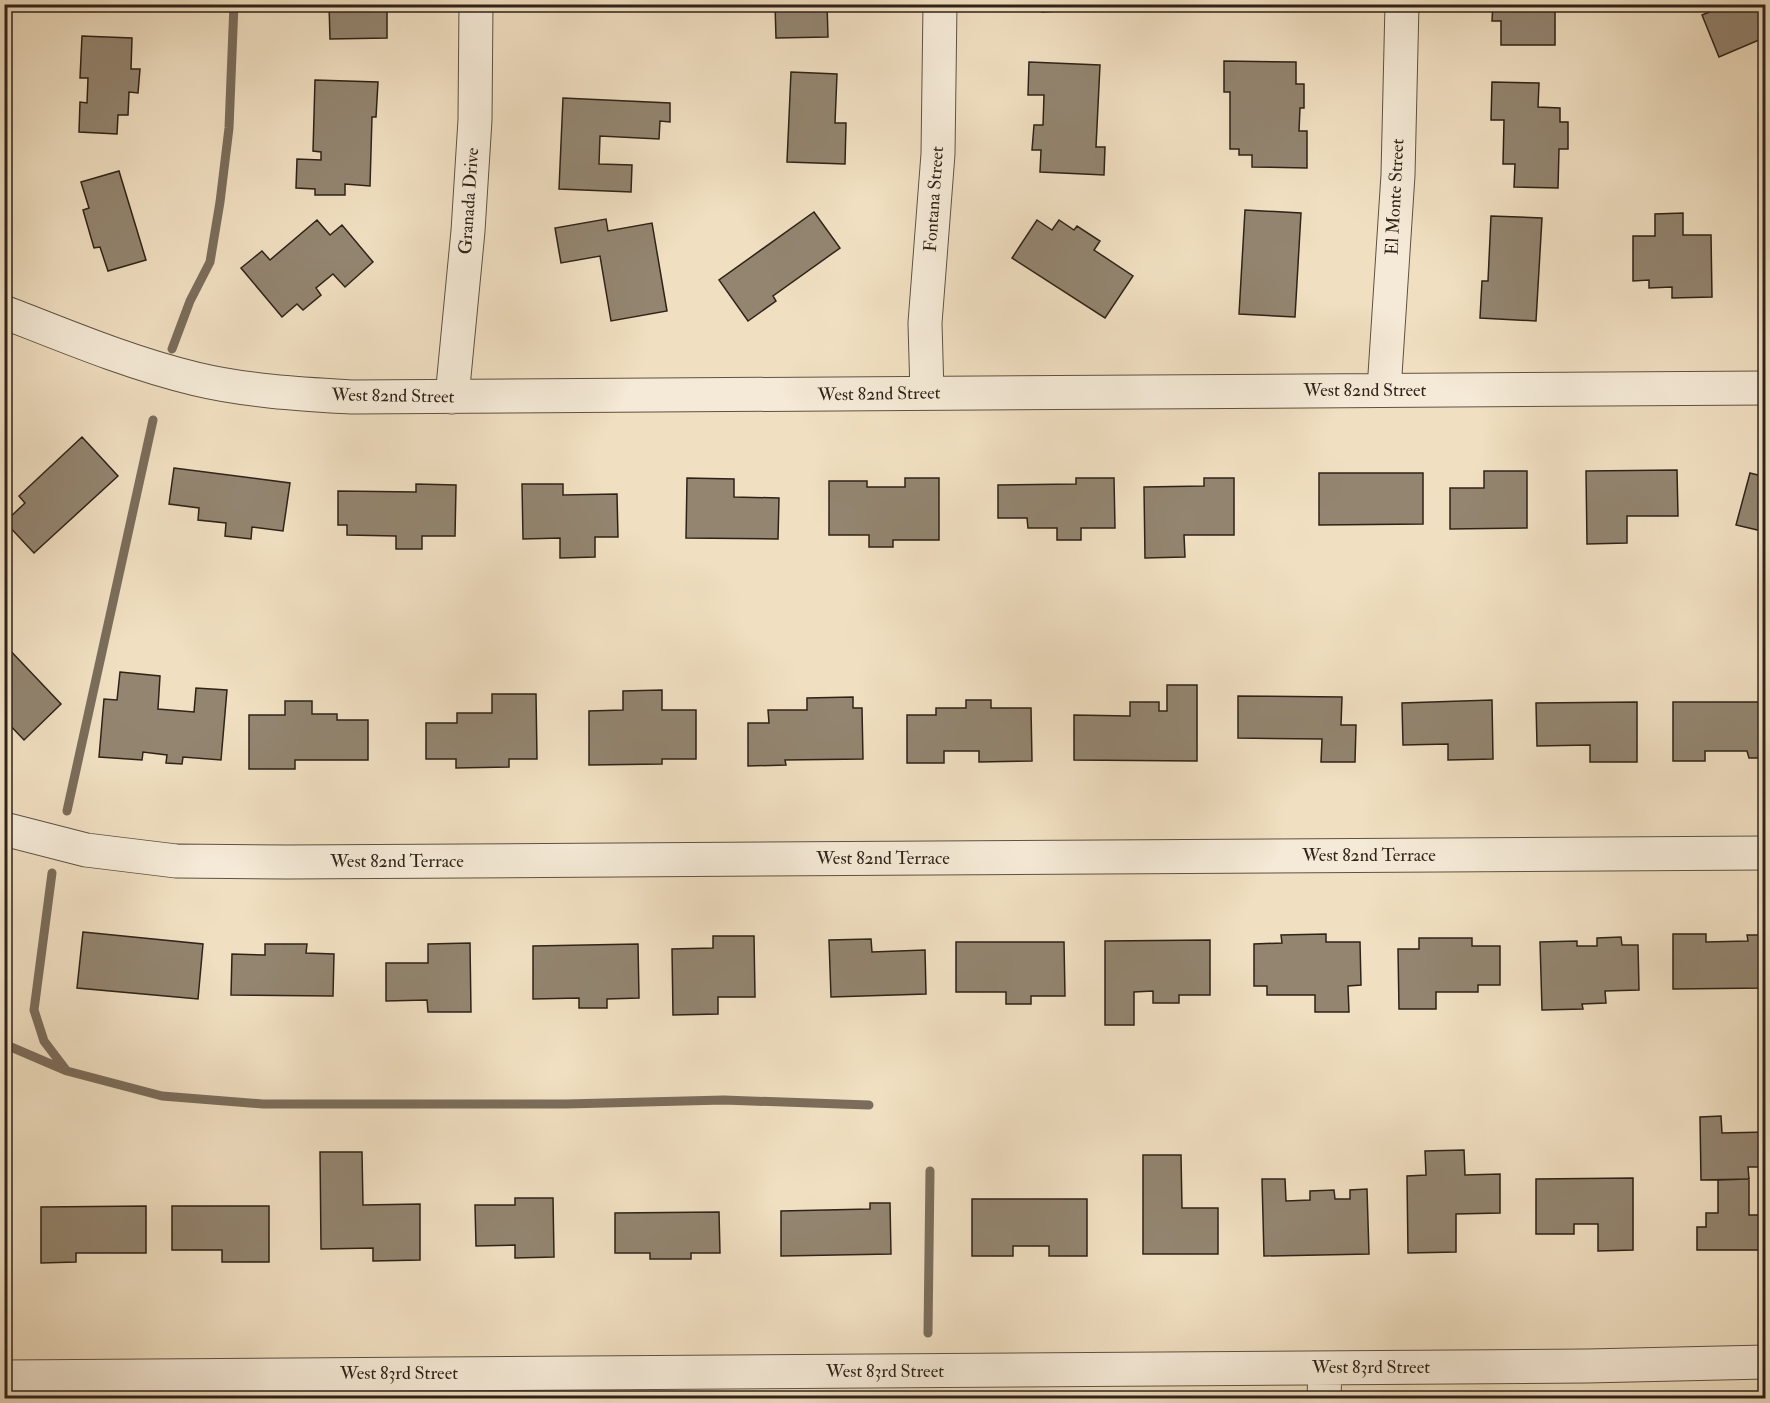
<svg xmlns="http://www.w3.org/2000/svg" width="1770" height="1403" font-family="'IM FELL Double Pica',serif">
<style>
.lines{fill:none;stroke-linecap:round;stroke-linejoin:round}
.stream{stroke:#7b6d5b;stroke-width:9}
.building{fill:#938570;stroke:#2f2318;stroke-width:1.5}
.minor-casing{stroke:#5f5242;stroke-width:35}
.minor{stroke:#f5ead7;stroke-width:33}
.labels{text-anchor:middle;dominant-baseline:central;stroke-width:6;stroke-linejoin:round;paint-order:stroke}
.street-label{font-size:18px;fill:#2f2318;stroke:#f5ead7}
</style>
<rect width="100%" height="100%" fill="#f0dfc1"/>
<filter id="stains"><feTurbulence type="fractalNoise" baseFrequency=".00333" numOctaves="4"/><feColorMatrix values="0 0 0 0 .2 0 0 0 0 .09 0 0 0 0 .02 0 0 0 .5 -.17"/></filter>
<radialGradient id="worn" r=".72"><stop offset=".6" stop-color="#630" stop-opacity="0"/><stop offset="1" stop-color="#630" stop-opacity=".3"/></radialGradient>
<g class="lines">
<path class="stream" d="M172,349L190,301L210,262L220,202L229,128L234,4
M67,811L153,420
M52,873L34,1010L44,1041L66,1070
M4,1044L67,1071L162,1096L263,1104H566L724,1100L869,1105
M928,1333L930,1171"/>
</g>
<path class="building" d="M329,4H387V38L330,39Z
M775,4H827L828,37L776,38Z
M1042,4H1089V9L1042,12Z
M1264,4H1313V8L1264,9Z
M1493,4H1568V8H1555V45H1501V21H1492Z
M1709,4H1766V37L1719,57L1702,15L1712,11Z
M82,36L132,38L131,69H140L138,93L129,92L128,115H118L117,134L79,132L80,102L87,103L88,78H80Z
M1224,61L1296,62V84H1304V108H1300L1299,131H1307V168L1252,167V155H1239V149H1230V92H1224Z
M1029,62L1100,65L1096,147H1105L1104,175L1040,172L1041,150H1032L1034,125H1043L1044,95H1028Z
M791,72L837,74L835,123H846L845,164L787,162Z
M315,80L378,82L376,117H372L370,186L345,184V195H315V189L296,188L297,159L321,160V152L313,151Z
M1492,82L1539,83L1538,107L1560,108V122H1568V149H1559L1558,188L1514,187L1515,164H1503L1504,120H1491Z
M563,98L670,103V122L660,121L659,139L600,136L599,164L632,165L631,192L559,189Z
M119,171L146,260L108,271L100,247L94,248L83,210L89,208L81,182Z
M1245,210L1301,213L1295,317L1239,314Z
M814,212L840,248L773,296L776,301L748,321L719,280Z
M1683,213V235H1711L1712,297L1672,298V287L1649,288V280L1633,281V236H1655V214Z
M1491,216L1542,218L1536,321L1480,318L1482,281H1488Z
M1760,218H1766V302H1761Z
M606,219L608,231L652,223L667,311L611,321L600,256L561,263L555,228Z
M317,220L330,235L342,225L373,262L345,287L333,274L316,288L321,295L303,310L297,304L282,317L241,268L262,251L270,260Z
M1037,220L1052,230L1059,220L1074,230L1077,226L1100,241L1094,250L1133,276L1105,318L1012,258Z
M82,437L118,476L34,553L5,522L25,503L19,496Z
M174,468L290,483L283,531L252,527L251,539L225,536L226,523L198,520L199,508L169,504Z
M1677,470L1678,516H1627V543L1587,544L1586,471Z
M1484,471H1527V528L1450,529V488H1484Z
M1319,473H1423V524L1319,525Z
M1750,473L1766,477V532L1736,525Z
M687,478L734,479V497L779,498L778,539L686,538Z
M905,478H939V540H893V547H869V535H829V481H867V487H905Z
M1076,478H1114L1115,528H1081V540H1057V528H1028L1027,518H998V485L1076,484Z
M1204,478H1234V535H1184L1185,557L1145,558L1144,487L1204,486Z
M416,484L456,485L455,536H422V549H396V536L347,535V525H338V491L416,492Z
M522,484H563V495L617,494L618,537H595V557L560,558V538L523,539Z
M4,644L61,704L24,740L4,719Z
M120,672L160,676L158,709L194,712L196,688L227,690L221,760L183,757L182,764L166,763L167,755L143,752L142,760L99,757L104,699L117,700Z
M1167,685H1197V761L1074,760V715L1130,716V702H1159V711H1167Z
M662,690V710H696V759H662V764L589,765V711L623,710V691Z
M492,694H536L537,759H509V767L456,768V759H426V723H457V713H492Z
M1238,696L1342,697L1341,725H1356L1355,762H1321L1322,739L1238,738Z
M853,697V708H862L863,759L785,760L786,765L748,766V723H769L768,710H807V698Z
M966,700H991V708H1031L1032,761L979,762V751H944V763H907V715H936V708H966Z
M1492,700L1493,759L1448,760V744L1403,745L1402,703Z
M285,701H312V714H337V720H368V760H295V769H249V715H285Z
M1637,702V762H1590V745L1537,746L1536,703Z
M1673,702H1766V758H1749L1747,751H1705V761H1673Z
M83,932L203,944L198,999L77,988Z
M1326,934V942H1360L1361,985L1348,986L1349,1012H1315V995H1267V986H1254V944L1282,943L1281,935Z
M1673,934H1706V942L1748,941L1747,935H1766V988L1673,989Z
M713,936H754L755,997H718V1014L673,1015L672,949L713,948Z
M1621,937L1622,945H1638L1639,990L1605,991L1606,1003L1582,1004L1583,1009L1542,1010L1540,942L1577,941V946H1597V938Z
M1419,938H1472V946H1500V985H1478V992H1436V1009H1399L1398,949H1419Z
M871,939L872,952L925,950L926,994L831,997L829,940Z
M1210,940V995H1179V1003H1153V991L1134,992V1025H1105V941Z
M956,942H1064L1065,996H1031V1004H1006V992H956Z
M470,943L471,1012H428L427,1000L386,1001V963H428V944Z
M265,944H307L306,953L334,954L333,996L231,995L232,954L265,955Z
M638,944L639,998L607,999V1008H579V998L533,999V946Z
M1721,1116L1722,1133L1766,1132V1167H1748L1749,1179L1701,1180L1700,1117Z
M1464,1150L1465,1175L1500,1174V1213L1456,1214V1252L1408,1253L1407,1176L1426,1175L1425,1151Z
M320,1152H362L363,1205L420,1204V1260L373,1261V1248L321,1249Z
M1143,1155H1181L1182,1208H1218V1254H1143Z
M1633,1178V1250L1598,1251V1224H1574V1234H1536V1179Z
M1262,1179H1285L1286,1201L1310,1200V1191L1334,1190L1335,1199H1350V1190L1367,1189L1369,1254L1264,1256Z
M1749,1179V1215H1766V1250H1697V1227H1706V1213H1718V1180Z
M515,1198H553L554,1257L515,1258V1245L476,1246L475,1205H515Z
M972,1199H1087V1256H1049V1246H1013V1256H972Z
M870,1203H890L891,1254L781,1256V1211L870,1209Z
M146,1206V1253H76V1262L41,1263V1207Z
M172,1206H269V1262H222V1250H172Z
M719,1212L720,1253H691V1259H650V1253H615V1213Z"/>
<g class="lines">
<defs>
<path id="minor" d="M4,312C68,337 130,363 196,379C246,391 300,394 351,397L1766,388
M1384,390L1398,175L1402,4
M927,393L925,323L938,154L940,4
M452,397L468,231L475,120L476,4
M4,829L86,850L176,861L287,862L1766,853
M4,1377L1587,1366L1766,1362
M1324,1398L1325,1368"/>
</defs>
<use href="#minor" class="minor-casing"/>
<use href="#minor" class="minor"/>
</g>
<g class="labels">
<g class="street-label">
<text transform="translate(1395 197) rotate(-87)">El Monte Street</text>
<text transform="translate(934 199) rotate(-86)">Fontana Street</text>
<text transform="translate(469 201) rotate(-86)">Granada Drive</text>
<text x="1365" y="390">West 82nd Street</text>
<text transform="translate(879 394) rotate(-1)">West 82nd Street</text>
<text transform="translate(393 396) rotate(1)">West 82nd Street</text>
<text x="1369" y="855">West 82nd Terrace</text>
<text x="883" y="858">West 82nd Terrace</text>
<text x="397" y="861">West 82nd Terrace</text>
<text x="1371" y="1367">West 83rd Street</text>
<text x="885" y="1371">West 83rd Street</text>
<text x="399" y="1373">West 83rd Street</text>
</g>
</g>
<rect width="1770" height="1403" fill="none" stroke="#f0dfc1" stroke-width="24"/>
<rect x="6" y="6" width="1758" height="1391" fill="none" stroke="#2f2318" stroke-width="3"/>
<rect x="12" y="12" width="1746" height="1379" fill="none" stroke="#2f2318" stroke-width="1.5"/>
<rect width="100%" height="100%" filter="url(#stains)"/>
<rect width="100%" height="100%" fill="url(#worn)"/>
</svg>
